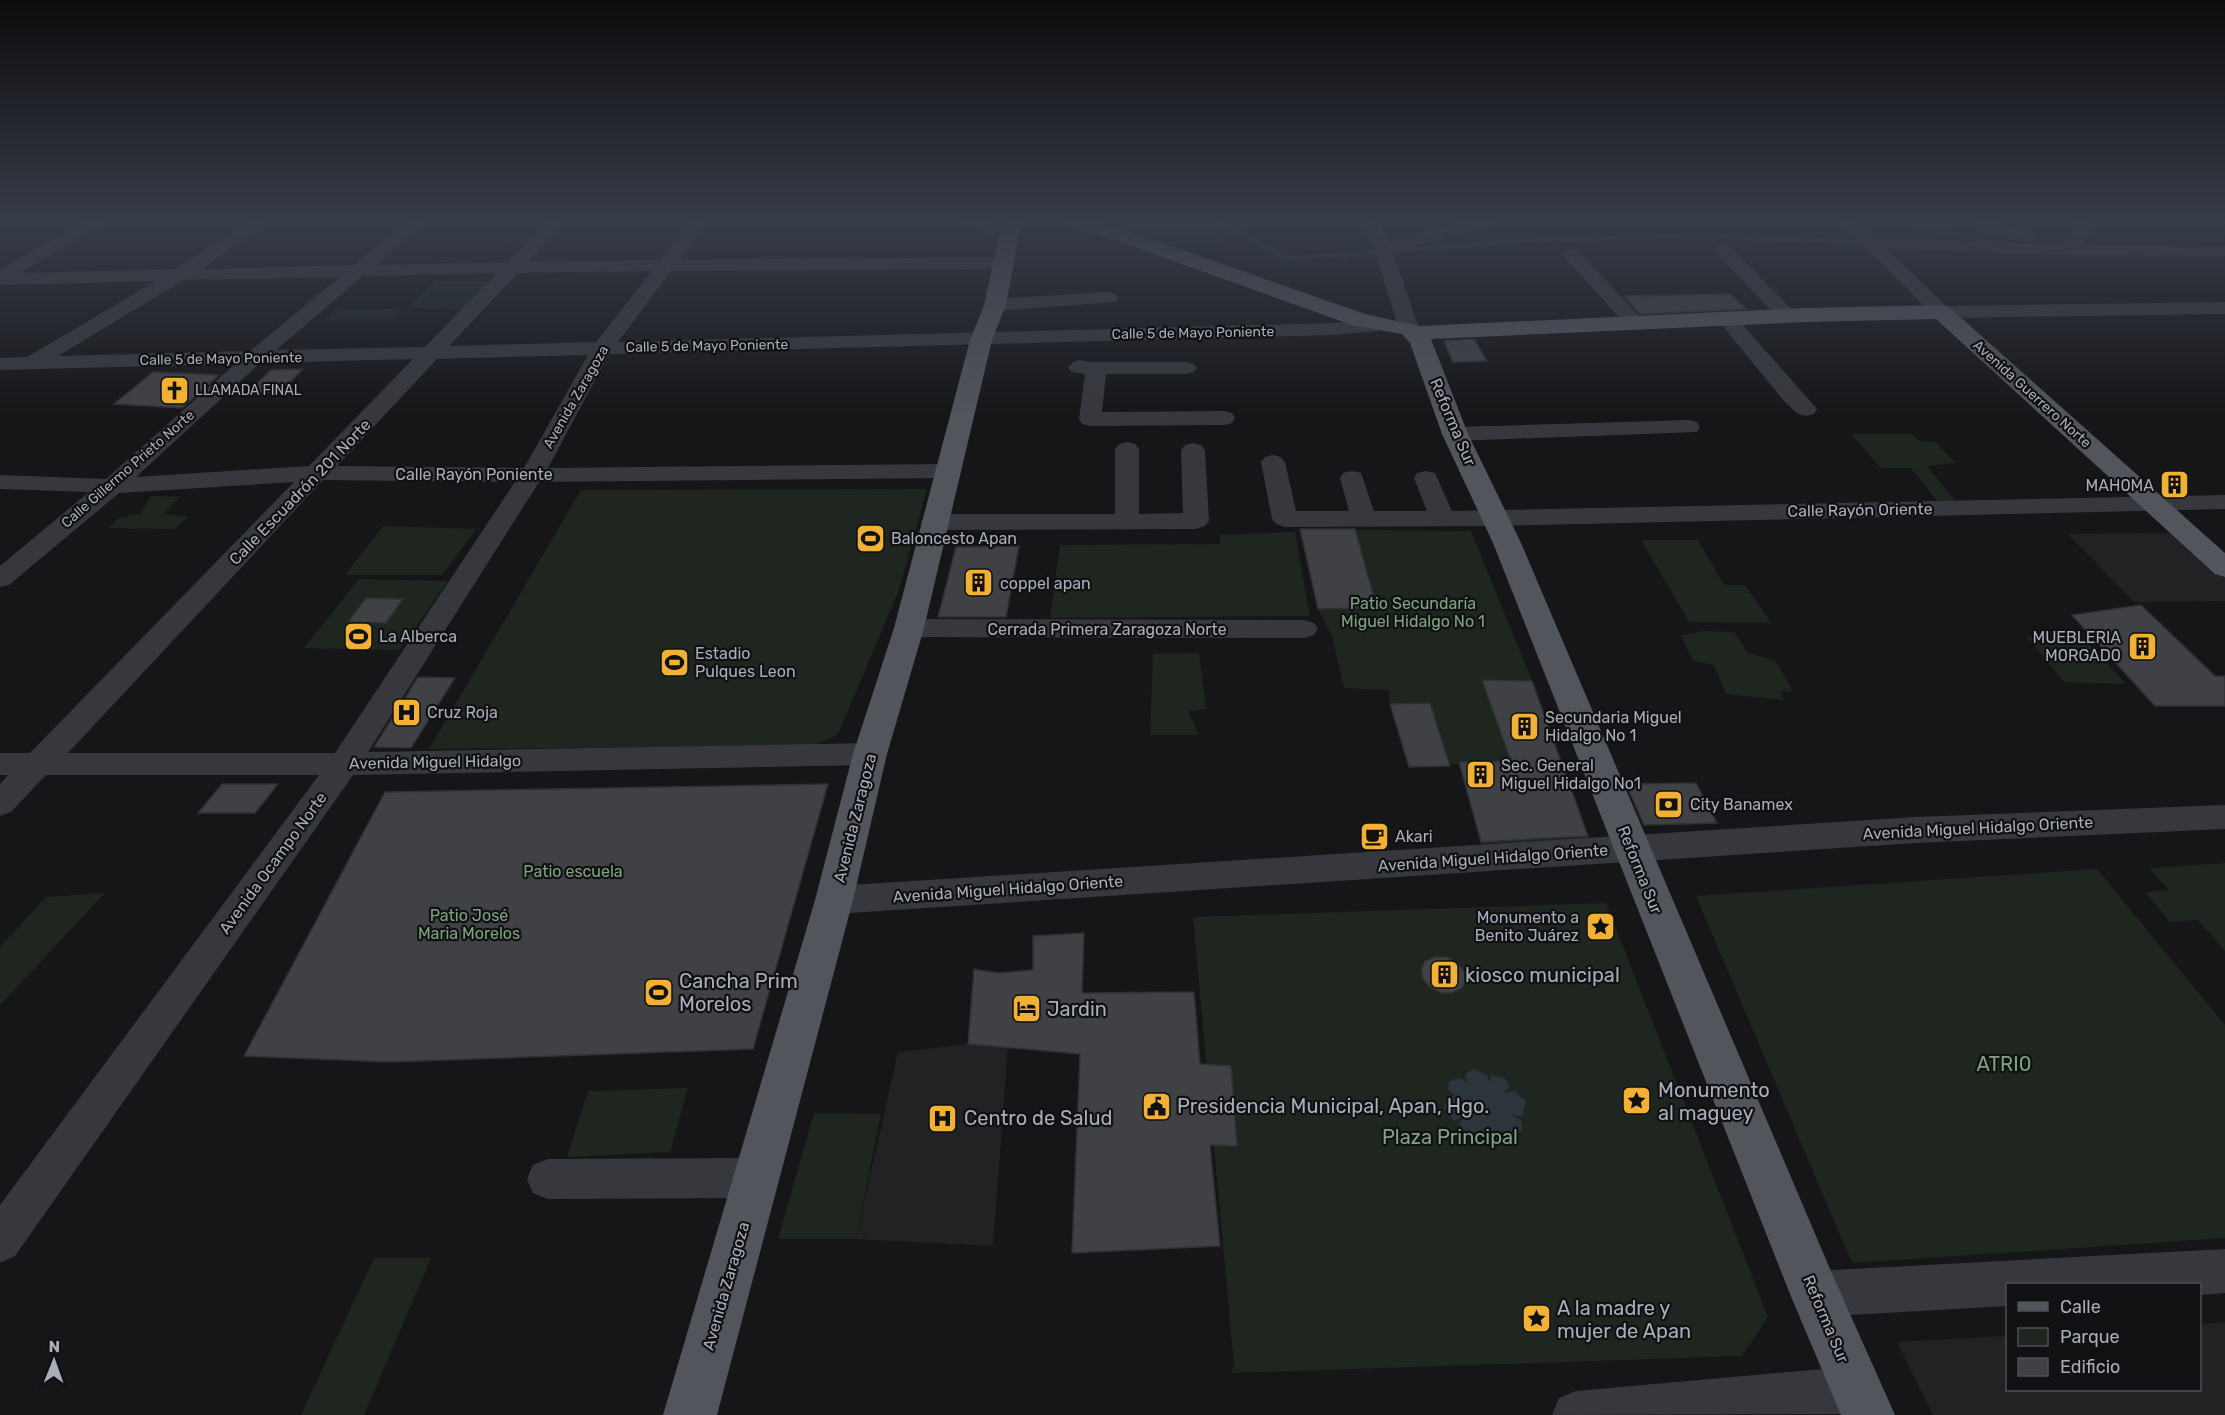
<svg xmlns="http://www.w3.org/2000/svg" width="2225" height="1415" font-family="Rubik,sans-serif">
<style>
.built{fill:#222225}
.green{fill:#1e261f}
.water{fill:#2c353c}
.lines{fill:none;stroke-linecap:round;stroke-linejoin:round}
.stream{stroke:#2c353c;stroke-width:5}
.building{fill:#404145;stroke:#303034;stroke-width:1.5}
.minor{fill:#37383d;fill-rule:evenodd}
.major{fill:#53555c;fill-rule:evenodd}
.labels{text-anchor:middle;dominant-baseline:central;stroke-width:4.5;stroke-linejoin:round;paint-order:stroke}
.far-street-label{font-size:14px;fill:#a8adb8;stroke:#111113}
.far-poi-label{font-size:14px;fill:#a8adb8;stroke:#111113;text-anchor:start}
.street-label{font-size:16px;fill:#a8adb8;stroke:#111113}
.poi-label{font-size:16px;fill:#a8adb8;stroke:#111113;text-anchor:start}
.park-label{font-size:16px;fill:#7fa381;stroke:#111113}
.near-poi-label{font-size:20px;fill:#a8adb8;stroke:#111113;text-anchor:start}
.near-park-label{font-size:20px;fill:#7fa381;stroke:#111113}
</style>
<rect width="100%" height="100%" fill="#161618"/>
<path class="built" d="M2177,533L2225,575V601L2134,602L2068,534Z
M968,1044L1008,1045L993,1246L856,1239L898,1052Z
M2225,1322V1415H1933L1897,1342L2007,1336L2008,1390H2200V1324Z"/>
<path class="green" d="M1122,219H1215L1240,233L1188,253L1128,231Z
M1904,219H1942L1967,239H1928Z
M436,281H499L471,309L406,308L394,320L322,322L335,310L406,308Z
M1851,434H1912L1920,441L1936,442L1955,463L1927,466L1960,507L1941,506L1911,468H1881Z
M927,489L899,590L838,734L814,746L429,749L581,490Z
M151,496L180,497L163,514L189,516L175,529L108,528L119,518L141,513Z
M383,526L476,529L442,575H345Z
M1300,529L1471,531L1532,681L1590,839L1481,844L1460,765L1449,763L1409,767L1390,704L1388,690L1344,688L1332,636L1318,609Z
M1295,532L1310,616L1050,618L1060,545L1220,544V535Z
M1641,540H1698L1724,585H1745L1771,623L1689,622Z
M359,579L448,581L400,650L304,648Z
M1703,631L1734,632L1748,653L1775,660L1793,691L1780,692L1784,700L1726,694L1714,665L1693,661L1681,636Z
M2027,637H2082L2126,684L2064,682Z
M1199,653L1206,709L1188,711L1199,735H1150L1153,654Z
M2225,863V951L2198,920L2170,922L2145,892L2169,890L2149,868Z
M2097,869L2225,1025V1238L1852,1263L1696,896Z
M105,893L0,1005V947L46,897Z
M1606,903L1768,1317L1742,1356L1231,1373L1234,1365L1193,917Z
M688,1088L670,1152L567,1157L588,1091Z
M814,1113L881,1114L856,1239H778Z
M374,1258H431L364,1415H301Z"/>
<path class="water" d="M1473,1069L1487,1075L1489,1082L1491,1075L1504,1078L1510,1086L1504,1093L1514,1091L1526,1101L1522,1116L1511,1115L1521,1120L1522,1131L1513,1136L1503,1130L1508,1139L1498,1144L1483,1140L1482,1128L1477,1137L1464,1133L1459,1123L1467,1115L1454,1121L1444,1108L1447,1095L1457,1097L1448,1090L1449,1081L1460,1078L1467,1083L1465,1075Z"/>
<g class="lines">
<path class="stream" d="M1216,219L1287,259L1530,240L1622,237L1710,236L1859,242"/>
</g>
<path class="building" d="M1730,294L1747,309L1640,314L1624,296Z
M1474,339L1487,361L1453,362L1444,341Z
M303,369L279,393H247L271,370Z
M153,372L219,375L182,408L114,404Z
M1300,529H1355L1377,608L1318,609Z
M1019,546L1006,617H938L956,547Z
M366,598L403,599L386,623L348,622Z
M2141,605L2215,676H2225V706H2155L2072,615Z
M418,677L455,678L411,748L374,747Z
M1482,680L1532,681L1588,836L1481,842L1459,762L1511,761Z
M1430,703L1450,766L1409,767L1390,704Z
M1696,783L1717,823L1644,825L1626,784Z
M222,784H278L255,813H198Z
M828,784L753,1049L390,1062L244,1056L385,792Z
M1084,933L1082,993L1194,992L1200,1064L1231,1066L1237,1146L1210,1145L1220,1246L1072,1253L1080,1054L968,1044L974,969L998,973L1033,970V936Z
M1435,957H1447L1457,963L1464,971L1466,980L1462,988L1452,993H1441L1430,987L1423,979L1421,970L1425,961Z"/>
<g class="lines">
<path class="minor" d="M90,219H111L20,273L176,269L252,219H272L202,269L354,265L409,219H428L377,265L508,262L549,219H567L529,261L660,260L693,219H710L680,260L1003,257L1010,259L1012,263L1010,267L1003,269L671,271L618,342L1333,323L1378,319L1385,321L1388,325L1385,329L1378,331L1333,335L609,354L548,468L948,464L956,466L960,471L956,476L948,478L539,482L368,752L870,743L881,746L886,754L881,762L870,765L353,775L15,1256L0,1263V1205L319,775H46L11,812L0,816V784L8,775H0V753H30L294,482L119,493L9,585L0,587V566L89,492L0,489V475L106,479L235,364L0,370V358L27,357L156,281L0,285V269ZM652,271L596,342L449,346L518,273ZM497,273L425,347L276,350L363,276ZM340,277L250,351L58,356L184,280ZM588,355L524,468L337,466L437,359ZM413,359L309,466L136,477L260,363ZM323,480L515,482L335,753H68Z
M959,219H983L1014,231L1017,235L1014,239H1002L961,223Z
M1361,219H1379L1389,242L1470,219H1499L1497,223L1393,252L1419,329L1416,333H1402L1399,329L1374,249Z
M1833,219H1852L1876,238L2063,244L2072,233L2071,219H2089V233L2083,245L2225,246V256L2068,255L1887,249L1946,306L2225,302V314L1941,318L1934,316L1865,247Z
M1968,219C1991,219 2012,227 2035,233L2038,237L2035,241C2019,245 1978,232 1968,219Z
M1723,244L1729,245L1794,312L1797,316L1794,320H1780L1717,253L1714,249L1717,245Z
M1571,249L1577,250L1643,320L1646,324L1643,328H1629L1565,258L1562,254L1565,250Z
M1108,292L1115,294L1118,298L1115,302L995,311L988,309L985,305L988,301L995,299Z
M1728,314L1735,316L1817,409L1814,414L1806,416L1798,414L1783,400L1718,320L1721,316Z
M1080,360L1088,362H1186L1193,364L1197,368L1193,372L1186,374H1106L1102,412L1224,411L1232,413L1235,418L1232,423L1224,425L1090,426L1082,424L1079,419L1085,374L1072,372L1068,368L1073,362Z
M1689,420L1697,422L1700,427L1697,432L1455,441L1447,439L1444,434L1447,429L1455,427Z
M1127,442L1135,444L1139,449V514L1183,513L1181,450L1185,445L1193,443L1201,445L1205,450L1209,521L1205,526L1196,529L934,530L925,527L921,522L925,517L934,514H1115V449L1119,444Z
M1273,455L1281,457L1285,462L1296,511H1349L1340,478L1343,473L1352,471L1361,473L1374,511H1427L1414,478L1417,473L1426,471L1435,473L1452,511L2225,495V509L1496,526L1285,527L1276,524L1272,519L1261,462L1265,457Z
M909,619L1304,620L1314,623L1318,629L1314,635L1304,638L909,637L899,634L895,628L899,622Z
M2225,805V829L1916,843L834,914L822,910L817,900L822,890L834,886L1916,817Z
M756,1158L771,1164L777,1178L771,1192L756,1198L548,1199L533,1193L527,1179L533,1165L548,1159Z
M2225,1249V1293L2200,1295V1284H2008V1306L1815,1317L1799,1310L1792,1294L1799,1278L1815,1271Z
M1857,1366L1874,1373L1881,1390L1874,1407L1857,1414L1552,1415L1559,1398L1576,1391Z"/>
<path class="major" d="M1003,219H1022L1006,305L992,340L924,628L887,754L853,900L717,1415H663L815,900L853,754L894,628L970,340L984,305Z
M1065,219H1093L1365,314L1419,326L1807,308L1941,305L1949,307L2225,553V577L2215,574L1936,319L1807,322L1431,339L1468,434L1521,543L1833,1276L1895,1415H1841L1790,1294L1493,543L1442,434L1410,343L1402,334L1352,325L1067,223Z"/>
</g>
<linearGradient id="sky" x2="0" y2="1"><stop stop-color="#0c0c0d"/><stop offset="0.53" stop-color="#363c48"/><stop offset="1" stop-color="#363c48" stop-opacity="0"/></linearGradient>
<rect width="2225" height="417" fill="url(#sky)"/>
<defs>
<symbol id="church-square" viewBox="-11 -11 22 22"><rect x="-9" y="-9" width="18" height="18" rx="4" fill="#f2b134" stroke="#111113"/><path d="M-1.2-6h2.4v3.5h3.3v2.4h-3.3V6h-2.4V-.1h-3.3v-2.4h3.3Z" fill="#111"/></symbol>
<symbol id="building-square" viewBox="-11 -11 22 22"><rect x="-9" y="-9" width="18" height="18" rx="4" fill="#f2b134" stroke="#111113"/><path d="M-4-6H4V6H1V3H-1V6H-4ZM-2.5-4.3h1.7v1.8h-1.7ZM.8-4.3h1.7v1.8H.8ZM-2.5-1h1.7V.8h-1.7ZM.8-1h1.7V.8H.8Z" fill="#111"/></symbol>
<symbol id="stadium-square" viewBox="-11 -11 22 22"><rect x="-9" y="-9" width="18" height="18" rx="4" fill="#f2b134" stroke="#111113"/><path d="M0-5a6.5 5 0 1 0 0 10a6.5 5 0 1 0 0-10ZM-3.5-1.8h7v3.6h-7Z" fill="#111"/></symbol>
<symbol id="hospital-square" viewBox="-11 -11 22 22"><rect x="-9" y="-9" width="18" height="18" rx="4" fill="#f2b134" stroke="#111113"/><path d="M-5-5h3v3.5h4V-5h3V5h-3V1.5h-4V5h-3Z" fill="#111"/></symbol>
<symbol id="bank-square" viewBox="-11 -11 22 22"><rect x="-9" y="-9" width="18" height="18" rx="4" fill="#f2b134" stroke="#111113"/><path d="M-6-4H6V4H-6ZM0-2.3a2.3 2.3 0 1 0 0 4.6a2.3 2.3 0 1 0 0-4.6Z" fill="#111"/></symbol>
<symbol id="cafe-square" viewBox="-11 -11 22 22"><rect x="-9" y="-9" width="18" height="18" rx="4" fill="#f2b134" stroke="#111113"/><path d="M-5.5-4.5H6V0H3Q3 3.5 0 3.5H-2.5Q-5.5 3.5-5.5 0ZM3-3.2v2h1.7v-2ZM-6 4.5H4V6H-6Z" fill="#111"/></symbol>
<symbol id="sight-square" viewBox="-11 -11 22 22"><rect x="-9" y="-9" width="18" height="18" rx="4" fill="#f2b134" stroke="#111113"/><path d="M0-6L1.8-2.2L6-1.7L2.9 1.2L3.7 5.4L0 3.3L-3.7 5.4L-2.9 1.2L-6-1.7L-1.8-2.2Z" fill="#111"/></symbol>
<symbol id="hotel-square" viewBox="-11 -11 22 22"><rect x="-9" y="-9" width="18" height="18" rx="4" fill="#f2b134" stroke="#111113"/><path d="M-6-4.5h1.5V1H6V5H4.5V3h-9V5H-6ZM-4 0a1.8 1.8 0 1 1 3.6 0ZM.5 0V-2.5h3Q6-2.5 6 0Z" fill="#111"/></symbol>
<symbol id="civic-square" viewBox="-11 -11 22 22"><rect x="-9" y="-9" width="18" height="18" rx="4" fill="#f2b134" stroke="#111113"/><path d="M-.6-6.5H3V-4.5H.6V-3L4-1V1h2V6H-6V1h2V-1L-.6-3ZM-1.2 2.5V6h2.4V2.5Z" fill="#111"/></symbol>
</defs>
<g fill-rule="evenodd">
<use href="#church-square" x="158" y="374" width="33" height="33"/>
<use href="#building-square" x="2158" y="468" width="33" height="33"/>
<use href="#stadium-square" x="854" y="522" width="33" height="33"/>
<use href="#building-square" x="962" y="566" width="33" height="33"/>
<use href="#stadium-square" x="342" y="620" width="33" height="33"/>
<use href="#building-square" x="2126" y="630" width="33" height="33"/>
<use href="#stadium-square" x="658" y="646" width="33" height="33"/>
<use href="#hospital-square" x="390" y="696" width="33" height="33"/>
<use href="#building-square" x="1508" y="710" width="33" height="33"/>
<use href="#building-square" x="1464" y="758" width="33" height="33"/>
<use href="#bank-square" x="1652" y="788" width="33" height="33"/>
<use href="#cafe-square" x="1358" y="820" width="33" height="33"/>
<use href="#sight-square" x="1584" y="910" width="33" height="33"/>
<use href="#building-square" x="1428" y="958" width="33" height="33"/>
<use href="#stadium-square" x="642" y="976" width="33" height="33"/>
<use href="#hotel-square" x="1010" y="992" width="33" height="33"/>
<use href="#sight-square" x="1620" y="1084" width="33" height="33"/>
<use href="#civic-square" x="1140" y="1090" width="33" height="33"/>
<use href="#hospital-square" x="926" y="1102" width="33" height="33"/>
<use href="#sight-square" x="1520" y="1302" width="33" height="33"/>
</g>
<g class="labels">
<g class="far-street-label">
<text transform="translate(1193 333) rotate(-1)">Calle 5 de Mayo Poniente</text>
<text transform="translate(707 346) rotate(-1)">Calle 5 de Mayo Poniente</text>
<text transform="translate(221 359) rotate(-1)">Calle 5 de Mayo Poniente</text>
<text transform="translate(2032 394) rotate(42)">Avenida Guerrero Norte</text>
<text transform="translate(576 397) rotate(-60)">Avenida Zaragoza</text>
<text transform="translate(128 469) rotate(-41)">Calle Gillermo Prieto Norte</text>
</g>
<g class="far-poi-label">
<text x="195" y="390">LLAMADA FINAL</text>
</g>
<g class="street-label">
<text transform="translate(1453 422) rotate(67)">Reforma Sur</text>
<text x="474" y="474">Calle Rayón Poniente</text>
<text transform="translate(300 492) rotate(-46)">Calle Escuadrón 201 Norte</text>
<text transform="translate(1860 510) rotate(-1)">Calle Rayón Oriente</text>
<text x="1107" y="629">Cerrada Primera Zaragoza Norte</text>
<text transform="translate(435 762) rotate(-1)">Avenida Miguel Hidalgo</text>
<text transform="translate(855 818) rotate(-76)">Avenida Zaragoza</text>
<text transform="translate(1978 828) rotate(-3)">Avenida Miguel Hidalgo Oriente</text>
<text transform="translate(1493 858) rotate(-4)">Avenida Miguel Hidalgo Oriente</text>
<text transform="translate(273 863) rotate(-54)">Avenida Ocampo Norte</text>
<text transform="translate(1640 870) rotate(68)">Reforma Sur</text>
<text transform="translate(1008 889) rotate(-4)">Avenida Miguel Hidalgo Oriente</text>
<text transform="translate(726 1286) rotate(-74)">Avenida Zaragoza</text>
<text transform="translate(1826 1319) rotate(67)">Reforma Sur</text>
</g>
<g class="poi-label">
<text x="2154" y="485" text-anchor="end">MAH0MA</text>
<text x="891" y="538">Baloncesto Apan</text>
<text x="1000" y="583">coppel apan</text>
<text x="379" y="636">La Alberca</text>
<text x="2121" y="637" text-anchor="end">MUEBLERIA<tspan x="2121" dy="18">M0RGAD0</tspan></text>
<text x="695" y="653">Estadio<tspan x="695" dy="18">Pulques Leon</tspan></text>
<text x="427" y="712">Cruz Roja</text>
<text x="1545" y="717">Secundaria Miguel<tspan x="1545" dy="18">Hidalgo No 1</tspan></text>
<text x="1501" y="765">Sec. General<tspan x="1501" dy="18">Miguel Hidalgo No1</tspan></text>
<text x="1690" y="804">City Banamex</text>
<text x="1395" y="836">Akari</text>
<text x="1579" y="917" text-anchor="end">Monumento a<tspan x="1579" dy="18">Benito Juárez</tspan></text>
</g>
<g class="park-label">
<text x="1413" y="603">Patio Secundaría<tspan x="1413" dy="18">Miguel Hidalgo No 1</tspan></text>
<text x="573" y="871">Patio escuela</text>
<text x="469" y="915">Patio José<tspan x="469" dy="18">Maria Morelos</tspan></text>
</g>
<g class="near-poi-label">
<text x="1465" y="975">kiosco municipal</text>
<text x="679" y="981">Cancha Prim<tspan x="679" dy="23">Morelos</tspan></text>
<text x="1047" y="1009">Jardin</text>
<text x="1658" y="1090">Monumento<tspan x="1658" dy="23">al maguey</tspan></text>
<text x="1177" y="1106">Presidencia Municipal, Apan, Hgo.</text>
<text x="964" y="1118">Centro de Salud</text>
<text x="1557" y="1308">A la madre y<tspan x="1557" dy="23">mujer de Apan</tspan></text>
</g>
<g class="near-park-label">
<text x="2004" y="1064">ATRI0</text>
<text x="1450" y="1137">Plaza Principal</text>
</g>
</g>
<rect x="2006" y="1283" width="195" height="108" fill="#111113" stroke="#4d4f55" stroke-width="1.5"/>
<rect x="2018" y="1302" width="30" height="9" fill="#53555c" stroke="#4d4f55" stroke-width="1.5"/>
<text x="2060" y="1313" font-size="18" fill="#a8adb8">Calle</text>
<rect x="2018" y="1328" width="30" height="18" fill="#1e261f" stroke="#4d4f55" stroke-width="1.5"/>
<text x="2060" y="1343" font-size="18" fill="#a8adb8">Parque</text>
<rect x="2018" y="1358" width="30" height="18" fill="#404145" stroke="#4d4f55" stroke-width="1.5"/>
<text x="2060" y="1373" font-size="18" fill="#a8adb8">Edificio</text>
<g transform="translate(54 1361) rotate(1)" stroke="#111113" stroke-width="4.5" paint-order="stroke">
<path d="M0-4.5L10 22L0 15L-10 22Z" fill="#a8adb8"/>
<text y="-9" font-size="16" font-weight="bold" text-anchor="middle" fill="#a8adb8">N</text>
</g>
</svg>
